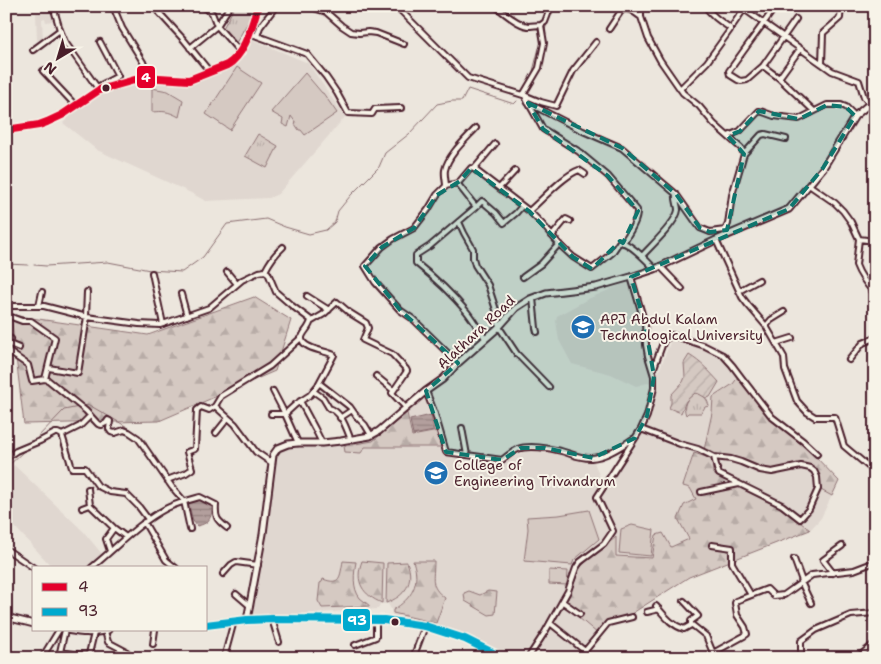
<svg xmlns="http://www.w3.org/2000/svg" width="881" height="664" font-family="'Shantell Sans',sans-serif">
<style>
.built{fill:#e0d7d0}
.grass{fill:url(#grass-tufts);stroke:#907476}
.forest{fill:url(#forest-firs);stroke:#907476}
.garden{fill:url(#garden-furrows);stroke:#907476}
.pitch{fill:#d5c9c2;stroke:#907476}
.water{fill:url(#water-rules);stroke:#896c6f}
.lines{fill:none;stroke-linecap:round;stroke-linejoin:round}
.stream{stroke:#896c6f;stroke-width:1}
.street-casing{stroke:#4a1f2b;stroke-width:8}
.secondary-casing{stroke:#4a1f2b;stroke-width:9}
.street{stroke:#f7f3e8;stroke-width:4}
.secondary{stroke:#f7f3e8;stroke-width:5}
.bus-1-casing{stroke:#f7f3e8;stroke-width:11}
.bus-2-casing{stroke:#f7f3e8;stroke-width:11}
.bus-1{stroke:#e4002b;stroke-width:8}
.bus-2{stroke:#00a9ce;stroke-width:8}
.marked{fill:#0f766e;fill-opacity:0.2;stroke:#0f766e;stroke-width:4;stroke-dasharray:10 6;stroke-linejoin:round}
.bus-dot{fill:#4a1f2b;stroke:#f7f3e8;stroke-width:2}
.labels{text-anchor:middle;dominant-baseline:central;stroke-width:4;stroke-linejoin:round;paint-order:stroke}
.poi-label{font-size:14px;fill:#4a1f2b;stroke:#f7f3e8;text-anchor:start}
.street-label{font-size:14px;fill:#4a1f2b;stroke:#f7f3e8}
.line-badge{stroke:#f7f3e8;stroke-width:2}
.badge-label{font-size:14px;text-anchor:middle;font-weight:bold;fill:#fff}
</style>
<defs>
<pattern id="grass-tufts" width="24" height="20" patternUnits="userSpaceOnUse" patternTransform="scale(1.25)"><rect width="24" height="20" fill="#d5c9c2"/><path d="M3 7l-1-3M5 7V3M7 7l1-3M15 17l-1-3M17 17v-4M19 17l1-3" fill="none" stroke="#b8aca7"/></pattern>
<pattern id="forest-firs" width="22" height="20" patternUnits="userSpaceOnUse" patternTransform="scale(1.25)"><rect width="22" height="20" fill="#d5c9c2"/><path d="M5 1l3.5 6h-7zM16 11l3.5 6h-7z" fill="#b8aca7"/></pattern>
<pattern id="garden-furrows" width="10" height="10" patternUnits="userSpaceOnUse" patternTransform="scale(1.25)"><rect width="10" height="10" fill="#d5c9c2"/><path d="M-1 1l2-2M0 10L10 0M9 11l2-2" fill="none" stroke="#b8aca7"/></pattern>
<pattern id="water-rules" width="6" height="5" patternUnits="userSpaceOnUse" patternTransform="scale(1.25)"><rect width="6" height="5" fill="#b39f9d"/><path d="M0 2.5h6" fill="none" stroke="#948180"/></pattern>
</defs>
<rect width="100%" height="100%" fill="#ece6dd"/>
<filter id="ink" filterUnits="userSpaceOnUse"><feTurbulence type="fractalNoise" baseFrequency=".02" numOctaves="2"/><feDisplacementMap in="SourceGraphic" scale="10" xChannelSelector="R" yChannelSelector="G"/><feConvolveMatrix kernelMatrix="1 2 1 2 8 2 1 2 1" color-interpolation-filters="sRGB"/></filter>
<g filter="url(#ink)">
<path class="built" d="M53,11L55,19L52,20V21L46,22L45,18L42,19L43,40H37L36,13Z
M253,40L308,63L345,117L278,194L269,198L206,201L189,192L97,150L63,123L91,97L104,89L146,79L190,82L227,69L238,62Z
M630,281L643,321L644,352L649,370L659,371L671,340L690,343L715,352L727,362L772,420L812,453L839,481L821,518L810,530L689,577L628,616L607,621L579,658H507L466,636L433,624L392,615L391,609L388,604H380L378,609L250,617L272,493L275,459L278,453L283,448L340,446L372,440L426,396L439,429L445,453L476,464L496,465L524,452L544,450L570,458L593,459L602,483L634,437L646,415L651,391V382L636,386L611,374L572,364L559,340L556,321L557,316L588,299Z
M14,465L83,531L102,554L87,568H53L14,526L6,519V473Z"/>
<path class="grass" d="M235,6H257L236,43L222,30Z
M258,134L278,146L267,168L245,156Z
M695,393C703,394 707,398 709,406L705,407L701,413H688L686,415C682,406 687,397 695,393Z"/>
<path class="forest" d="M254,297L291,320L275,371L159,421L24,424L11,315L148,335Z
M738,377L772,420L812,453L839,481L832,496L819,489V475L814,468L801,464L772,470L759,468L743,460L731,457L715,455L704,450L712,413L713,397L733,384Z
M407,413L412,436L438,431L442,447H365L361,453L345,452L344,446L373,441Z
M694,453L712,459L713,474L782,508L810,530L689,577L628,616L607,621L598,634L565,606L580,568L590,558L616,537V556L652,558L656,535L663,533L671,547L689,539L678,519L684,505L696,499L690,488L683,486Z
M343,561L356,562C354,573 352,588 360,598C363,601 367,603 370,606L322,608L318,601L320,583L322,582L323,579C341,586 340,576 343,561Z
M362,561L383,563L382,603C363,595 354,582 362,561Z
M413,561H434C434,579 429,586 445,598L436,623L393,613V610C412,598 421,584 413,561Z
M407,562C415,583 405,596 386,603L387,563Z
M469,591L480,595L488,591L497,592L495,614L489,615L465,601L464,593Z"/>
<path class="garden" d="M689,355C701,362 710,372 719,382L710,397L706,398L699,394L695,393L686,401L681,413L669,408L671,403V395L683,382L685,377L684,363Z"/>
<path class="pitch" d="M237,67L261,83L230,130L206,114Z
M305,73L322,93H323L337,113L305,135L301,130H299L295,124L296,123L291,116L288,127L282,124L283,119L271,112Z
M152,88L168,91L183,100L179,117C168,111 164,111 152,112Z
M589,510L599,539L574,560L572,565L524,561L528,529L527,517L559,515Z
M632,525L654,530L651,556L619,553L621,529Z
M549,570L568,571L567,585L549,584Z"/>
<path class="water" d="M431,415L434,431L413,435L410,420Z
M193,498L210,500L213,504C211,517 211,523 197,526L193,521L188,501Z"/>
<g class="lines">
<path class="stream" d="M544,33L552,8
M529,82L533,71L539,48
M6,93L7,92
M6,264L28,265
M34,265L46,266L108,262L150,270L182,272L203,257L227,224L266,219L285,227L309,234L326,230L335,222L338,211L351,195L379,167L385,153L409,134L437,104L452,101H462L468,89L514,104L517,101
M83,406L89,405L129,428L145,440L150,453
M33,442L64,410L79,407
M154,458L167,476
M6,468L24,451
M171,482L185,498"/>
<defs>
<path id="street" d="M53,6L60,30L65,42L99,90
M113,6L122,28L143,62L149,78
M153,6L184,40L210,72
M203,6L212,13L217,26L240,52
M308,6L326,12L342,26L351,32L359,33L368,32L376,33L404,44
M396,6L468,78L523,95L539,68L544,43L541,25C537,25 532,26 528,26C516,24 505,13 495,6
M776,6L729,71L730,75L738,80L741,81L747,80L763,66L796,19
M744,9L832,71L859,81L864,97L869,103
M541,25L545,22L551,6
M733,25L746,6
M609,29L621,11C628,6 635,13 641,17
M249,33L307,54L326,77L337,93L348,113L372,114L375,109L401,108
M257,36L260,27L276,6
M190,48L217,26L230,6
M33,50L60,30
M822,64L823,33L840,18L841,6
M763,66L779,78L800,49
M43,71L76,106
M779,78L814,111
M97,87L118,76L100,42
M680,89L707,62L730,30V28C720,21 712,16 705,6
M524,95L541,102L556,106L573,71L596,42
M525,96L528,103L583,131L622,148L676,194L700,228L710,232L725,230L728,224L732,195L744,154L741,148L714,124L699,106L683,93L678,86L660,60L648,38L641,17V6
M529,104L543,129L578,151L608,176L637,210C638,221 629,233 623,243
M728,136L740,131L759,111L763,112L774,116L799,119L827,105H841L846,107L855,116
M495,144L474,169L529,211L543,225L559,244
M744,154L761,135L765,134L786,139
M457,183L476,207L430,246L416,255V263C435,278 452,294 467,312C474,321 479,330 485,338
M809,185L835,203L843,211L851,222L859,239L856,265C860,276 867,285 875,294
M446,186C446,181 444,175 445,170C448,155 466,139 476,128
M499,188L515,171
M476,207L482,201L496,213L504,223L516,213L522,206
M529,211C542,200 564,175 579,170L585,174
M459,222L464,233L473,249V258L475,265L488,285L497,313L499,327L517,354L549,387
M552,236L566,219L570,221
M859,239L875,241
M716,240L742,297L748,305L766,326L784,357L785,369L797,401L807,412L815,417H835L844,446L875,472
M642,256C651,246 677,222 678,210C678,205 675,200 676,194
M660,266L682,289
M265,271L268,273L276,292L291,305L311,320C310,328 302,333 302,338C301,349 328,351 334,355L318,385L310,395L296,404L285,414L298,443
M265,271C270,261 275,254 283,247
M227,272L237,284
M152,273L163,324
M523,277L541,264L559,244L573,257L592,269L612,253L620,241C633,246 645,259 655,269
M739,291L759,280
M181,294L187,316
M307,296L329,310
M533,298L536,328L537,332
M6,305L10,306H44L87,317L139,324L160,325L209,308L242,280L259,272L265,271
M39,306L42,292
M6,315L22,321H31L55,338L45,379
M86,316L87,292
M312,321L324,314L337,302L350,313L366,323L368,328L363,340L392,354L406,369L407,371L392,393L406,408
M766,326L771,320L784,312
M6,336L11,339
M776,343L792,338
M19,348L7,343L9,352L28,365L32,381L45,379L48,380L86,411L98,424L102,425L106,423L108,420L110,421L109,429L111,432L115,433L124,430L129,432L138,438L143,445L172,487L184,501L190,529
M849,360L863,343L875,338
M458,363L413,319L400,310L375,282L365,266L382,247L393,239L414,228L428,210L437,195L446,186L457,183L460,181L471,168L474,169
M49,368L78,373L87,317
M653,370L664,340L672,335L705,346L723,355L732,365L741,377L772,417L803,441L817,454
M376,376L393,390
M319,383L350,407L357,417L365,425L371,435
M313,391L323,398L329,408C342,412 346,428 351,440
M426,391L435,414L446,452L502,460C507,456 512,452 518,449C528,445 550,448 561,451C572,454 578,458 591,458C606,457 620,447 633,439
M300,401L315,429L322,443
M271,414H285L273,391
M340,418L352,410
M462,428L467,455
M641,429L680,444L698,449L714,457L731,459L741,462L760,470L772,472L801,466L810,468L814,471L817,477L818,489L809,509L800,519L782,505L719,474L717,469L714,457
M216,433L228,418
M62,435L80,426L90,416
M6,458L16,451L40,441L55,433H58L62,435L72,468H85L98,486L110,492L126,494L139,507L148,519
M272,463L256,452L235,424L215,406L221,396L270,366L302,337
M167,480L186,473L192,469L187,452L195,449L197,410L201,407L209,410L215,406
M88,489L90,505L114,528L126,537
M701,492L739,484
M82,508L90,505
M144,522L166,560L176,568
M712,545L732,548V563L751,595
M6,549L34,568
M110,551L106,539L114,528
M794,559L802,581
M91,568C116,548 138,523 167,508C177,503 189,500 200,497L216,505C215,518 217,520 227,528
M833,573L823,560L842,546
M223,574L231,565L236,562L258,565
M801,582L811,603
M236,594L250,606
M684,601L698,616L691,621V624L706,636L713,653
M563,602L580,614
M656,606C665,616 671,625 684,629L691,625
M647,612L659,609
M272,619L279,642
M550,623L585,651L579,658
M65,630L60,652L88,656
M105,631L108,642L127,652
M153,644L155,630
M355,645L376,637V619
M585,651L608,623L632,617
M43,656L59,630
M88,658L94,633
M224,658L234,621
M413,658L425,626
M528,658L545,632L568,591L576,568L580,562L604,544L613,531L597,497L641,429L647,416L654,388V376L648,356L646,345L645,324L631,277
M712,658L713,653L744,636L747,634L745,627L737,615L735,603L736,601L767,589L774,596L784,595L812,575L854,570L875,562
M803,658L801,653V641L816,630L851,615L875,613
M857,658L875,643"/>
<path id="secondary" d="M6,130L39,125L47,122L62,115L99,90L145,77L189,80L227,65C245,55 252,25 258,6
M6,617L34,624
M247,620L263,534L273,455L278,448L288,444L298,443H322L341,441L370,436L379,431L426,391L443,379L458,363L499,327L516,308L530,299L546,293L596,287L631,277L655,269L716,240L789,209L823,168L855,116L875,99
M206,625L247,620L272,619L384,620L425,626L465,639L495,654L500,658
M66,630C83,633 91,634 108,630"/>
</defs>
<use href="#street" class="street-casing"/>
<use href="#secondary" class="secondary-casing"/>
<use href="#street" class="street"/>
<use href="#secondary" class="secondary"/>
<defs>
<path id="bus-1" d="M6,130L39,125L47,122L62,115L99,90L145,77L189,80L227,65C245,55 252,25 258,6"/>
<path id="bus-2" d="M206,625L247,620L272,619L384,620L425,626L465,639L495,654L500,658"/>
</defs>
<use href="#bus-1" class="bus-1-casing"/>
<use href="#bus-2" class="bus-2-casing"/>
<use href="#bus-1" class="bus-1"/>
<use href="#bus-2" class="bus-2"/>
</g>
</g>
<path class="marked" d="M528,103L622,148L676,194L700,228L710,232L727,230L744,154L728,136L740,131L759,111L799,119L827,105L846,107L855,116L823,168L789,209L631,277L645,324L654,376L647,416L635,438L593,458L545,448H521L502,460L446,452L426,391L458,363L400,310L365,266L382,247L414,228L437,195L460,181L471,168L529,211L573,257L592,269L620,241L623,243L638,211L608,176L543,129Z"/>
<defs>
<symbol id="university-disc" viewBox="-11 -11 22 22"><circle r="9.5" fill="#1f6fb2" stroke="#f7f3e8"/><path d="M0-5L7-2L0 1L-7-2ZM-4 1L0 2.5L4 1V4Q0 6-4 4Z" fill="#fff"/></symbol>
</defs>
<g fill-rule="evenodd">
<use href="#university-disc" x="569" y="313" width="28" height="28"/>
<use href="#university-disc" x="422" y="459" width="28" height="28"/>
</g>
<g class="bus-dot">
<circle cx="106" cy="88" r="4.5"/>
<circle cx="395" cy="622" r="4.5"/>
</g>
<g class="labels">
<g class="poi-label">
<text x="600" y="319">APJ Abdul Kalam<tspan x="600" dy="16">Technological University</tspan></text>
<text x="454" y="465">College of<tspan x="454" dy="16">Engineering Trivandrum</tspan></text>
</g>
<g class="street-label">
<text transform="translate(476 332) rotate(-43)">Alathara Road</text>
</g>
</g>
<g class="line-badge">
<rect x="136" y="65" width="20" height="24" rx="5" fill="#e4002b"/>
<rect x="342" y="608" width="29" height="24" rx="5" fill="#00a9ce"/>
</g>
<g class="badge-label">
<text x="146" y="82">4</text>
<text x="357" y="625">93</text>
</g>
<rect width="881" height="664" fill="none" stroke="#f7f3e8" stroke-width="25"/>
<rect x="12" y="12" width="856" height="639" fill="none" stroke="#4a1f2b" stroke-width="2" filter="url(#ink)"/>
<rect x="32" y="566" width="175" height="65" fill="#f7f3e8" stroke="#b29e9c"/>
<rect x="42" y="583" width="25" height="8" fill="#e4002b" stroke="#b29e9c"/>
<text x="78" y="592" font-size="15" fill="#4a1f2b">4</text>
<rect x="42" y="608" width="25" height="8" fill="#00a9ce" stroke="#b29e9c"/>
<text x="78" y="616" font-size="15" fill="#4a1f2b">93</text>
<g transform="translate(58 58) rotate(218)" stroke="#f7f3e8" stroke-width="4" paint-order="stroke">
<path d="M0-4L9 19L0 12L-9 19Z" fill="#4a1f2b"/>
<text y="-8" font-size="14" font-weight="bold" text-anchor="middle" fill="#4a1f2b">N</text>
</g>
</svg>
